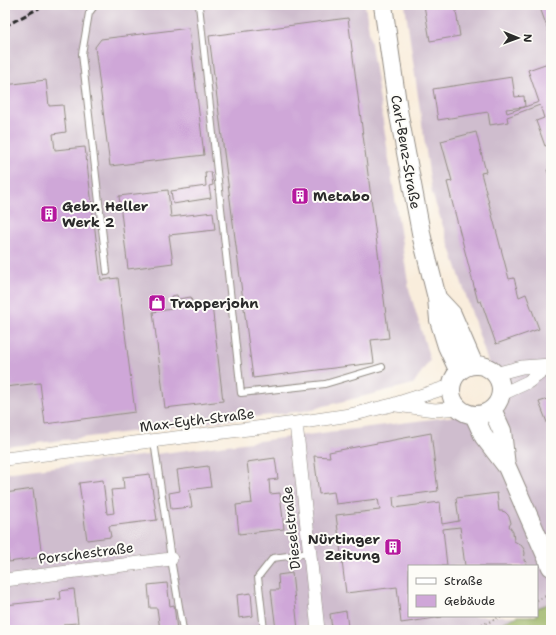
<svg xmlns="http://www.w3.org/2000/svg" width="556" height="635" font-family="'Shantell Sans',sans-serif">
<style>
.industrial{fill:#cfbdce}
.forest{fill:#99b262;stroke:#626e46}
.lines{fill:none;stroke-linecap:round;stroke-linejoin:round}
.stream{stroke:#62c1e0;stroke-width:4.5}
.building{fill:#cfa7d8}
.lane-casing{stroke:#928c84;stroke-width:8}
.street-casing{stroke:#928c84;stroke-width:14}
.secondary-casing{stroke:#928c84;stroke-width:20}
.path{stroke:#928c84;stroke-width:2.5;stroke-dasharray:1 3;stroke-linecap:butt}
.lane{stroke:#fff;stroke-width:6}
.street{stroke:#fff;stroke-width:13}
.secondary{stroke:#fff;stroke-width:18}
.rail{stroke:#2b2b2b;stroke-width:3;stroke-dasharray:6 3;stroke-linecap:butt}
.labels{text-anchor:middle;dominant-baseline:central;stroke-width:4;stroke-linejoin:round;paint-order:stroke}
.street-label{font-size:14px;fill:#2b2b2b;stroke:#fdfcf7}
.poi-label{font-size:14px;font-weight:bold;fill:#2b2b2b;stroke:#fdfcf7;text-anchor:start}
</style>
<rect width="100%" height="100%" fill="#fdfcf7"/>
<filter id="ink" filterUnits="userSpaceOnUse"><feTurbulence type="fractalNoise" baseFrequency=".025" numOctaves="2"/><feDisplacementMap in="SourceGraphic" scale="8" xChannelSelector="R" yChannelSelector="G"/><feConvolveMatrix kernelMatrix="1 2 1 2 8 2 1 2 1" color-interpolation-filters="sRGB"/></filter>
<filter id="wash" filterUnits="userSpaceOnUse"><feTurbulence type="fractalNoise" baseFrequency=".012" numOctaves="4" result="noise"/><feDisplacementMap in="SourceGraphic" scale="16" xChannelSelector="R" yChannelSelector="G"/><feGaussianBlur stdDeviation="0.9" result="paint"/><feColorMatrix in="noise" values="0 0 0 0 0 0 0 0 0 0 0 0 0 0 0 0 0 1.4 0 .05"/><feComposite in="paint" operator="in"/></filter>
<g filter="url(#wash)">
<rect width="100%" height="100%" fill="#f9eddc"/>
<path class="industrial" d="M5,5H365L409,289L430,360L413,384L304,411L5,447Z
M405,5H551V602L537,608V566H409V616H518L485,630H5V473L472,414L505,403L489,365L432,193Z"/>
<path class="forest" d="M548,604L551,613V630H485L518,616H537V608Z"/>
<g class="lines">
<path class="stream" d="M541,630L551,626"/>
</g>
<g id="blocks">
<path class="building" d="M424,5H455L460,36L430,41Z
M539,5H551V38Z
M348,18L389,338L371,340L374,363L253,378L209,36Z
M189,28L204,155L110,166L95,47L101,39Z
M551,62V144L545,146L536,121L544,118L540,105L507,117L508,122L490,125L488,112L438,120L433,89L512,77L515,97L524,96L525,107L506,109L507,113L539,102L528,70Z
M46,80L49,106L63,105L66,132L53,134L55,150L85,147L101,280L118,278L135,412L45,424L40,383L5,387V85Z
M476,132L486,172L481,173L509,279L514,278L519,297L526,294L539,329L496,344L481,301L478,302L447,182L452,181L441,141Z
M551,168V181L547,170Z
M205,172H211L213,185L209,186L211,198L173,204L171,191L206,186Z
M168,190L171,217L213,212L215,230L169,235L173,263L128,269L119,196Z
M177,295L178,299L191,297L193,307L212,305L223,401L165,408L153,312L172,309L171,296Z
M551,398V424L548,425L539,402Z
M431,433L438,491L393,497L394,508L440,502L442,524L459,521L456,498L497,493L499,511H502L505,512L508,515L510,519L511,523L509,526L513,532L514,541L521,545L524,549L525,553L524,561L527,562L525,566H465L460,527L443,529L447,566H409V616H442V617L401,623L397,587L346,593L336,515L380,510L378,499L336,504L334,492L319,494L314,456L330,457L329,452Z
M275,458L278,479L269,480L270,494L280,493L284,529L239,534L236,505L252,503L247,462Z
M208,466L211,487L189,490L192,507L171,509L169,493L180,491L177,470Z
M150,474L157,520L109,526L111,537L87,540L79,483L103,480L107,514L114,513L111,490L124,489L123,477Z
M33,489L42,557L9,562L5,531V493Z
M292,573L298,630H276L271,590H279L278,575Z
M167,583L170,606L174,605L177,630H160L157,608H150L148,585Z
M74,589L78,623L64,624V628L44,630H5V605L61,599L60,591Z
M251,593L253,616L239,618L237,595Z
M346,611L348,627L332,629L330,614Z"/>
</g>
</g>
<g filter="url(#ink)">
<use href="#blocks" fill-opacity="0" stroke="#928c84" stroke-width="1"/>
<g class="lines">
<defs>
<path id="lane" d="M95,5L89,13L82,54L107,272
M199,5L241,393L325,384L382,367
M154,441L171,559L183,630
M264,630L258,577L273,558L310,553"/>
<path id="street" d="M495,374L522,367L551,365
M500,395L528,382L551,365
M396,405L435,410L459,408
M296,423L318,630
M5,459L296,423L350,415L392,405L451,386
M5,580L171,559"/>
<path id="secondary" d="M383,5L398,110L422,238L437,298L439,320L447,346L459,372
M437,298L452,314L474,365
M451 390a25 25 0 1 1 50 0a25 25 0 1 1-50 0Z
M492,409L502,431L506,466
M474,415L484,437L507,467L551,567"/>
</defs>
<use href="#lane" class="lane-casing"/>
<use href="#street" class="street-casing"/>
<use href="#secondary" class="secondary-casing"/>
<path class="path" d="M537,600L551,594
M471,630L502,616"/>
<use href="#lane" class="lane"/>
<use href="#street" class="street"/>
<use href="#secondary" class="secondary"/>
<path class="rail" d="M5,26L45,5"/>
</g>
</g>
<defs>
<symbol id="building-square" viewBox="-11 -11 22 22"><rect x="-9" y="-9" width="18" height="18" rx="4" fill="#b5179e" stroke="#fdfcf7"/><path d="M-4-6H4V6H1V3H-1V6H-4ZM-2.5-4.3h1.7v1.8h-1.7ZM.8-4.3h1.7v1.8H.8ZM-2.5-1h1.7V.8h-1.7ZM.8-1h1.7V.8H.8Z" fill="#fff"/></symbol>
<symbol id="shop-square" viewBox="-11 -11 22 22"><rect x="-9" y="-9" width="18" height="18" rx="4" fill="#b5179e" stroke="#fdfcf7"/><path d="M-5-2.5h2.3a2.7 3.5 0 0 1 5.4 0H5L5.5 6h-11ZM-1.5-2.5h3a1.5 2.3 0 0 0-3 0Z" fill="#fff"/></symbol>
</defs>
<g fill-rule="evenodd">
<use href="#building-square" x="290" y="186" width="20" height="20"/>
<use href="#building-square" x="39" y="204" width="20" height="20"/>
<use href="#shop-square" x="147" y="293" width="20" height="20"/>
<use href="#building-square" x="383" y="537" width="20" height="20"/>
</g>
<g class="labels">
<g class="street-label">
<text transform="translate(406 152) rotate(80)">Carl-Benz-Straße</text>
<text transform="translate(197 420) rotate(-7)">Max-Eyth-Straße</text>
<text transform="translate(291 528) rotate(-96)">Dieselstraße</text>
<text transform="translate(86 553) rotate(-7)">Porschestraße</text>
</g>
<g class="poi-label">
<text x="313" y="196">Metabo</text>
<text x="62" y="206">Gebr. Heller<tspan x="62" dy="16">Werk 2</tspan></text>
<text x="170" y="303">Trapperjohn</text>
<text x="380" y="539" text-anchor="end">Nürtinger<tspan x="380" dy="16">Zeitung</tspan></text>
</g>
</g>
<rect width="556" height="635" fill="none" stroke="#fdfcf7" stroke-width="20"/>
<rect x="408" y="565" width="130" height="52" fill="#fdfcf7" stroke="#a9a8a5"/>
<rect x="416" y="578" width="20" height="6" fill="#ffffff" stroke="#a9a8a5"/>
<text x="444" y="585" font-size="12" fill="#2b2b2b">Straße</text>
<rect x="416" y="595" width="20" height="12" fill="#cfa7d8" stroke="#a9a8a5"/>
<text x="444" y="605" font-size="12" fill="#2b2b2b">Gebäude</text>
<g transform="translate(518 38) rotate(91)" stroke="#fdfcf7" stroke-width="3" paint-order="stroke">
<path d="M0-3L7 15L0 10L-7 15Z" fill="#2b2b2b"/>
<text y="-6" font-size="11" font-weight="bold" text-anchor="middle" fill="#2b2b2b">N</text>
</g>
</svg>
